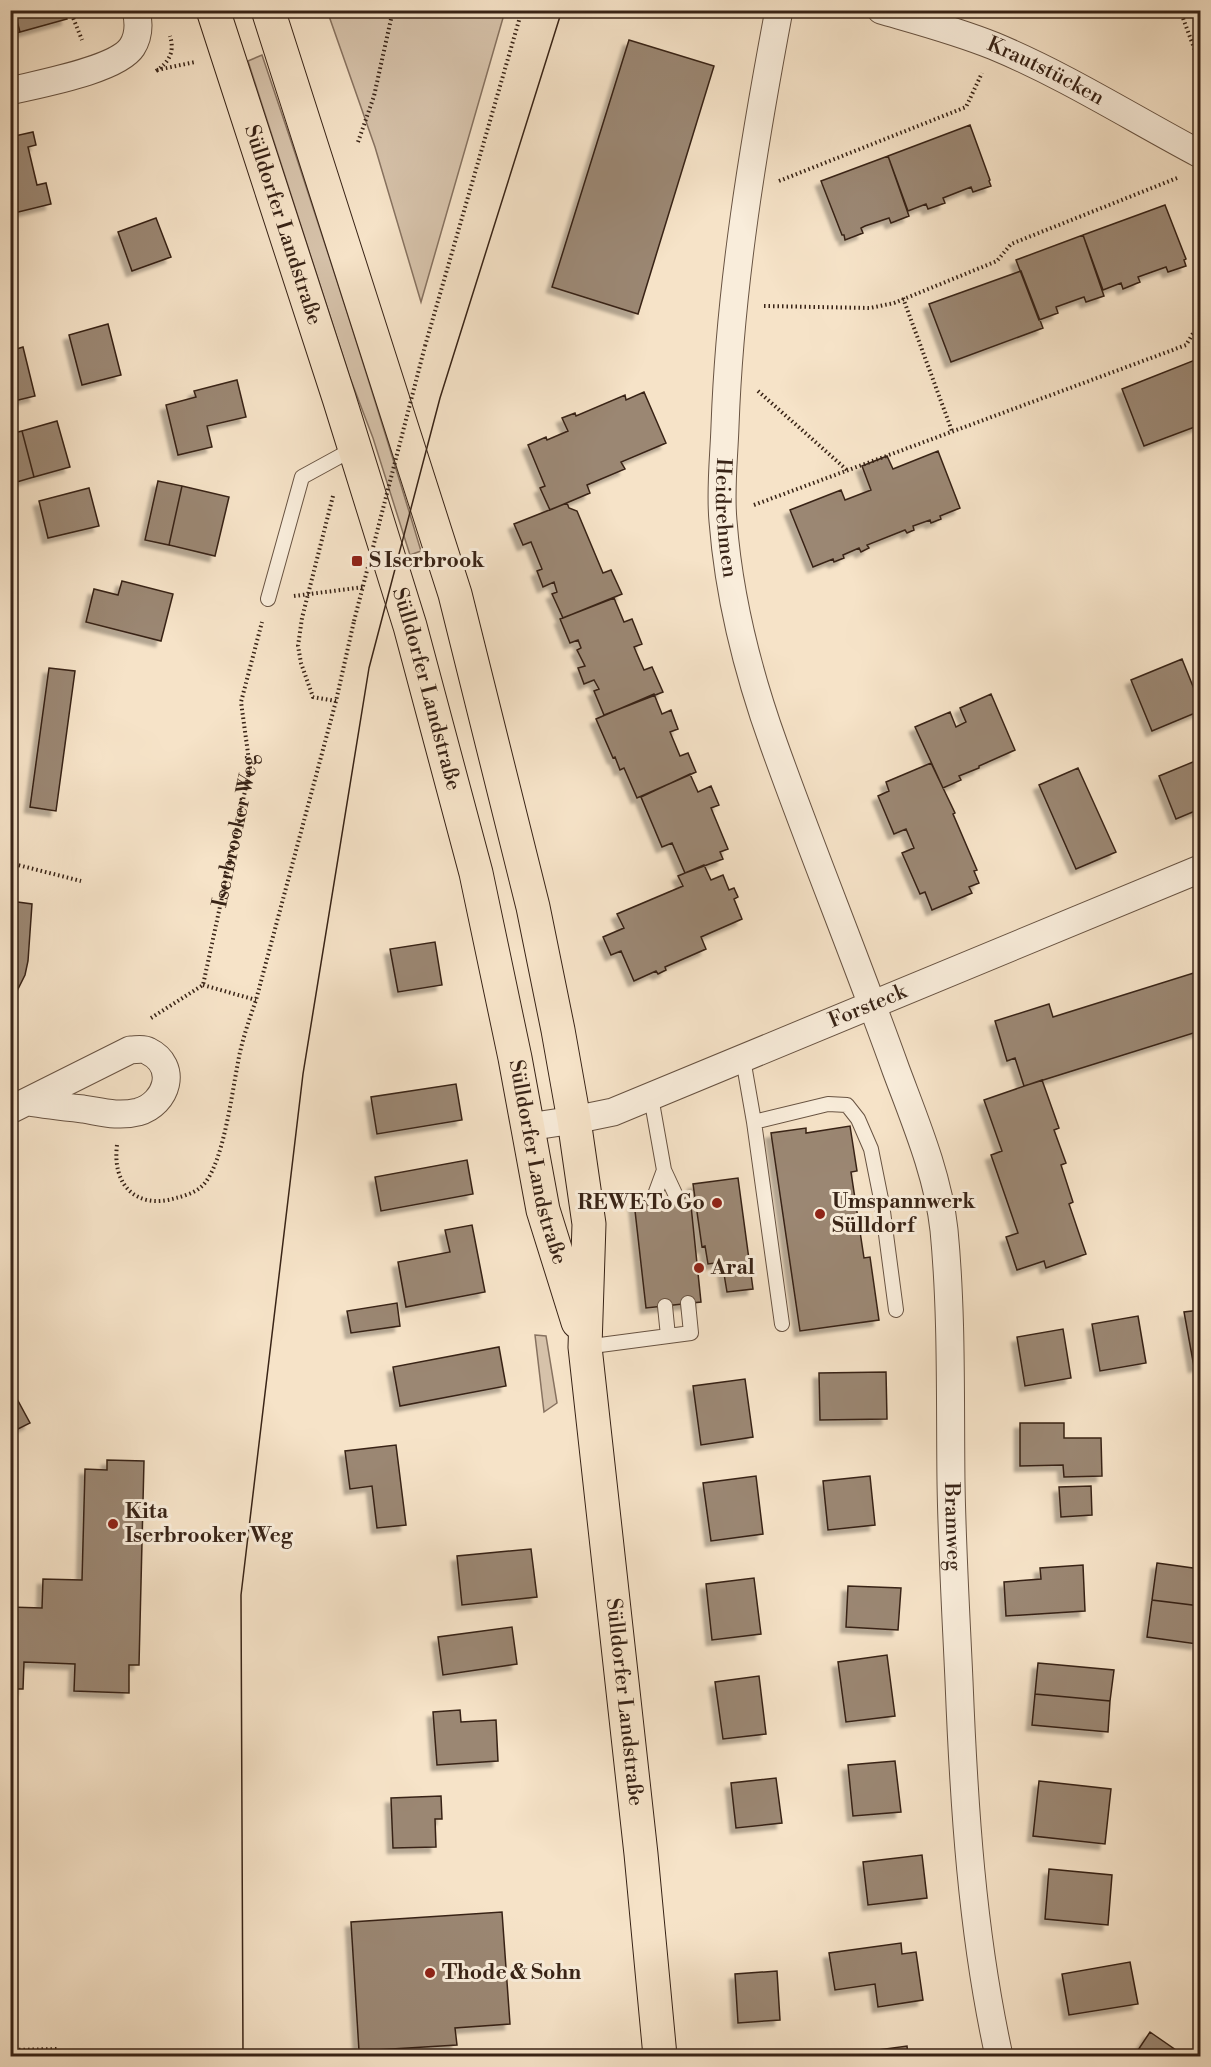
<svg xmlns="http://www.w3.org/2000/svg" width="1211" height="2067" font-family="'Libre Bodoni',serif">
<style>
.green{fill:#d6c2aa;stroke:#877260;stroke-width:1.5}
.building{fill:#9b8773;stroke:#382316;stroke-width:1.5;filter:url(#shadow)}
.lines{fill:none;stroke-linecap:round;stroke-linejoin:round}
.service-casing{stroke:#685342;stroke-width:16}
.minor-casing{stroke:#685342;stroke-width:29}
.primary-casing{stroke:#382316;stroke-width:35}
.path{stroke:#382316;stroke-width:4;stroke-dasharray:1.5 3;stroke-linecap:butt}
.service{stroke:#f9eddb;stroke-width:14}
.minor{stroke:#f9eddb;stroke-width:27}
.primary{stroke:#f6e3c8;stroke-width:33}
.tram{stroke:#382316;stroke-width:1.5}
.path-bridge{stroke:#382316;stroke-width:4;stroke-dasharray:1.5 3;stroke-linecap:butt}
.poi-dot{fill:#8f2418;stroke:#f9eddb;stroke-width:2}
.labels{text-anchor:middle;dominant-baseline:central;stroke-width:6;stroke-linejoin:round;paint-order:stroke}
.street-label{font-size:21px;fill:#382316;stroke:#f9eddb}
.poi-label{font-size:21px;font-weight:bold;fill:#382316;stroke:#f9eddb;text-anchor:start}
</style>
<defs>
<filter id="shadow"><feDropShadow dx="-5.5" dy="5.5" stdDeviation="1.5" flood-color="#0004"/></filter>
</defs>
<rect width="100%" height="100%" fill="#f6e3c8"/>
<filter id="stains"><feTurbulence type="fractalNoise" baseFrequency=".00333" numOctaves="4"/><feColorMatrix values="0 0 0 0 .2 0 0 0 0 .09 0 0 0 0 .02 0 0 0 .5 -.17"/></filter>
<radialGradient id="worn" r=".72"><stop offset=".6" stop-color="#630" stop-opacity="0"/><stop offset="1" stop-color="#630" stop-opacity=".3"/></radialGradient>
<path class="green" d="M329,11H505L421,302L375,147L329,16Z
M262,55C318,219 371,385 421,551L410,555L373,438L349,375L248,61Z
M535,1335L546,1336L557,1403L544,1412Z"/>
<path class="building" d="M10,10H14L20,32L10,35Z
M14,10H64L67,19L20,32Z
M629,40L714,66L638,314L552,287Z
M970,125L990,180L989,181L991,186L973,192L971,187L943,198L945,203L928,209L926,204L908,211L888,156Z
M33,132L36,145L28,147L37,185L46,183L51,204L10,214V137Z
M888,156L909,216L891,223L889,218L865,226L861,228L863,233L845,240L844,235H842L821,181Z
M1165,205L1186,259L1184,260L1186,266L1168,272L1166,267L1138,277L1140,282L1123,289L1121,283L1103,290L1083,235Z
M156,218L171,257L132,271L118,232Z
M1083,235L1104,296L1086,302L1084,297L1056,307L1058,313L1039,320L1016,260Z
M1021,271L1043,328L951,362L929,304Z
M108,324L121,375L82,385L69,335Z
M23,347L35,396L10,402V351Z
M1200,358V425L1144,446L1122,389Z
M237,380L246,417L207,426L212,447L178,455L166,405L196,397L194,391Z
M644,392L666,443L621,462L625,469L587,485L590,493L550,510L540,488L545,486L528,445L546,437L547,440L568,431L562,418L575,413L576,416L625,395L626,400Z
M57,421L70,467L34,477L22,431Z
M22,431L34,477L10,484V434Z
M938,451L960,508L940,516L941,519L931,523L930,520L913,526L914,530L907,533L905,530L867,545L869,548L861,552L859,548L843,555L844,558L834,562L833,559L813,567L790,510L841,490L845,500L871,490L862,466L887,456L893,469Z
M158,481L182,486L169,545L145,540Z
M182,486L229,497L215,556L169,545Z
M89,488L99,526L48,538L39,501Z
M567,503L569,508L577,511L603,573L611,570L622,594L563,618L552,594L557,592L554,582L543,587L537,571L542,569L531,542L523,545L514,524Z
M122,581L173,594L161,641L86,622L94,589L118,595Z
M614,598L624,622L632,619L642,644L634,647L640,661L644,670L652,667L663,692L604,715L594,691L599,689L594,680L584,684L578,668L585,666L577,650L581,648L578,640L570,643L560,619Z
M1182,659L1200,704V711L1152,731L1131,680Z
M49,668L75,671L56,811L30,807Z
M654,694L662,714L671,710L678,729L670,732L680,756L688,753L696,772L637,798L624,768L620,770L615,757L613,758L596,719Z
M991,694L1015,750L979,766V768L959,776L961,780L943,788L915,727L950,712L956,727L966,722L960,708Z
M1200,759V809L1176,819L1159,776Z
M931,763L955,813L953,814L977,870L974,871L979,883L969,887L972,893L932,910L925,892L920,894L902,853L914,848L906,829L894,834L878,796L889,791L886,782Z
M1078,768L1116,852L1076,869L1039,785Z
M690,774L698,792L711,786L719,805L711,808L728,849L720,852L723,859L685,873L672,843L662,847L641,797Z
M704,865L711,880L723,875L729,890L734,888L738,897L734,899L742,919L701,937L706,949L665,967L666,970L658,974L656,971L634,981L621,951L611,955L603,937L624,928L617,914L683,886L678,876Z
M10,901L32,904L28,961L25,975L10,1005Z
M435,942L442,985L398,992L390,949Z
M1200,971V1031L1024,1086L1015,1058L1007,1061L995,1021L1049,1004L1053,1017Z
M1042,1080L1059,1128L1054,1130L1066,1163L1061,1165L1073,1202L1069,1204L1086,1254L1046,1268L1044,1261L1017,1270L1006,1237L1018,1233L991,1155L1002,1151L984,1100Z
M456,1084L462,1120L377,1134L371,1097Z
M850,1126L857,1171L851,1172L864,1258L870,1257L879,1320L800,1331L771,1133L806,1128V1133Z
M467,1160L473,1194L381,1211L375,1177Z
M738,1178L753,1289L727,1292L722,1262L708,1264L705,1246L702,1247L693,1184Z
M690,1196L701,1302L646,1308L634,1202Z
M472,1225L485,1292L406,1307L398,1262L450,1252L445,1230Z
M397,1303L400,1326L351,1333L347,1311Z
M1200,1310V1365L1194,1367L1184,1312Z
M1138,1316L1146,1363L1100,1371L1092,1324Z
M1063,1329L1071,1378L1025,1386L1017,1337Z
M499,1347L506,1386L400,1406L393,1367Z
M886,1372L887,1419L820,1420L819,1373Z
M745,1379L753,1437L701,1445L693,1386Z
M10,1386L30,1423L10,1433Z
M1020,1423H1064V1438H1101L1102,1476L1064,1477L1063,1465L1020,1466Z
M396,1445L406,1525L377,1528L372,1486L350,1489L345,1451Z
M107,1460L144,1461L139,1665H129V1693L74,1691L75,1664L24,1662L23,1689H10V1607L42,1608L43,1579L82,1580L85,1469L107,1470Z
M756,1476L763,1534L711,1541L703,1483Z
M870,1476L875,1525L828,1530L823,1481Z
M1091,1486L1092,1515L1061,1517L1059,1487Z
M531,1549L537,1597L462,1605L457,1556Z
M1157,1563L1200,1569V1606L1152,1600Z
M1083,1565L1085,1611L1006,1616L1004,1582L1041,1579L1040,1568Z
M754,1578L761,1634L712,1640L706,1584Z
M848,1586L901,1588L898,1630L846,1627Z
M1152,1600L1200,1606L1197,1644L1147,1637Z
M512,1627L517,1664L443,1675L438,1637Z
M887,1655L895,1716L846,1722L838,1662Z
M1038,1663L1114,1670L1110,1701L1035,1694Z
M759,1676L766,1734L723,1739L715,1682Z
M1035,1694L1110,1701L1108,1732L1032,1725Z
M460,1710L461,1722L496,1720L498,1761L437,1765L433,1712Z
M895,1761L901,1812L853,1816L848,1765Z
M776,1778L782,1823L736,1828L731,1783Z
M1039,1781L1111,1789L1105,1844L1033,1836Z
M441,1796L442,1819H435L436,1847L393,1848L391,1798Z
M922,1855L927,1898L868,1905L863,1862Z
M1049,1869L1112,1875L1108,1925L1045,1919Z
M502,1912L510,2024L455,2028L457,2045L359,2051L351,1922Z
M901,1943L902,1954L916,1952L923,2000L878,2007L875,1984L835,1990L829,1953Z
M10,1951H15L17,1983H10Z
M1130,1962L1138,2004L1069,2015L1062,1974Z
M777,1971L780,2020L738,2023L735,1974Z
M1150,2032L1183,2055L1181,2056H1134Z
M907,2046L908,2056H849V2054Z"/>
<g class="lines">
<defs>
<path id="service" d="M268,599L302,477L355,448
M743,1059L754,1122L782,1324
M651,1097L664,1170L677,1198
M754,1122L828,1104L847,1105L858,1119L871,1149L882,1204L896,1310
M653,1200L664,1170
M665,1306L668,1336
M585,1347L691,1333L688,1303"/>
<g id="minor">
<path id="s2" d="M779,10C753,148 730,287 725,426C724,457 720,490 723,521C729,598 748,673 774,745C813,854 857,961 896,1070C915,1121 938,1175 944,1230C952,1313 950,1398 951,1482C952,1548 956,1615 959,1681C964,1807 972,1933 999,2056"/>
<path id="s3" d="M881,10C919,21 957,31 994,46C1066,76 1132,118 1200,154"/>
<path d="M10,91C38,84 117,70 132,47C139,36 139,22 136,10"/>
<path d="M10,1110L130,1050C136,1050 143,1048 148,1051C179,1066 167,1104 138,1112C118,1117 102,1112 83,1109C65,1107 47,1105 28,1102"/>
<path id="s4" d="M528,1127L574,1120L613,1112L1200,869"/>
</g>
<g id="primary">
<path id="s5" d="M213,10L339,398L410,626L476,873L515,1058L543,1210L578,1322"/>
<path id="s6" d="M268,10L455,594L533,907L558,1030L574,1120L589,1224L585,1347L641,1854L660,2056"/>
</g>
</defs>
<use href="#service" class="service-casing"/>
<use href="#minor" class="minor-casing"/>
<use href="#primary" class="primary-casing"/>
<g class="path">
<path d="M70,10L82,40"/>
<path d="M1180,10L1200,64"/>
<path d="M157,70L195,62"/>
<path d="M156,71C169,62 175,52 170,36"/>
<path d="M358,142L374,96L393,10"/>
<path d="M779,181L966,107L982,73"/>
<path d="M903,298L952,431"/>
<path d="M764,306L870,308L894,303L997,261L1011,244L1177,178"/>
<path d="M425,346L522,10"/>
<path d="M758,391L847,470"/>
<path d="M333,496L302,618L298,646L301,663L313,697L336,701"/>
<path d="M754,505L1186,345L1200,322"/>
<path d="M294,596L364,587"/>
<path d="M10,863L81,881"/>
<path d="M203,985L256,1000"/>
<path id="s1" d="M151,1018L203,985L250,768L241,702L262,622"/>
<path d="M117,1145C112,1185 136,1210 176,1198C184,1196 194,1193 201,1187C226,1165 233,1077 242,1044C246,1029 251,1014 256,1000L336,701L354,621"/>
<path d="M10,2050L59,2049V2056"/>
</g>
<use href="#service" class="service"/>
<use href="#minor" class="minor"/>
<use href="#primary" class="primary"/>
<path class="tram" d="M243,2056L241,1595L303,1074L369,668L440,398L562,10"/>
<path class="path-bridge" d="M354,621L425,346"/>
</g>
<g class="poi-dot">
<rect x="351" y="555" width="12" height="12" rx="3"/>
<circle cx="717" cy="1203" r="6"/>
<circle cx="820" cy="1214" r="6"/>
<circle cx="699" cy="1268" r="6"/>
<circle cx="113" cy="1524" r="6"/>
<circle cx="430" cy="1973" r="6"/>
</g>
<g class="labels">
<g class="street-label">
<text stroke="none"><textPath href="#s3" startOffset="176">Krautstücken</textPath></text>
<text stroke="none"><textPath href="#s5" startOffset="226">Sülldorfer Landstraße</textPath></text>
<text stroke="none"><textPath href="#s2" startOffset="512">Heidrehmen</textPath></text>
<text stroke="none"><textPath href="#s5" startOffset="712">Sülldorfer Landstraße</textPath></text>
<text stroke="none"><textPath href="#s1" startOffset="219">Iserbrooker Weg</textPath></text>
<text stroke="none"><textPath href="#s4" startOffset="362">Forsteck</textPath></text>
<text stroke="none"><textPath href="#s5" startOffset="1198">Sülldorfer Landstraße</textPath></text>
<text stroke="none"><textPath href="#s2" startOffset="1557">Bramweg</textPath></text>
<text stroke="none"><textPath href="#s6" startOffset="1738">Sülldorfer Landstraße</textPath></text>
</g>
<g class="poi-label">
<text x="369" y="561">S Iserbrook</text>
<text x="832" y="1202">Umspannwerk<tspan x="832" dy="24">Sülldorf</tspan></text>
<text x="705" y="1203" text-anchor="end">REWE To Go</text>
<text x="711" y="1268">Aral</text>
<text x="125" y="1512">Kita<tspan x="125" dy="24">Iserbrooker Weg</tspan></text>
<text x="442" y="1973">Thode &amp; Sohn</text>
</g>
</g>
<rect width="1211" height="2067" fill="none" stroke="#f6e3c8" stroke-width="36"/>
<rect x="12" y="12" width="1187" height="2043" fill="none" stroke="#382316" stroke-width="3"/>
<rect x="18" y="18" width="1175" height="2031" fill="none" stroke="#382316" stroke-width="1.5"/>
<rect width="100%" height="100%" filter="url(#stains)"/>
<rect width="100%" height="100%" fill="url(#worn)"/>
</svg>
